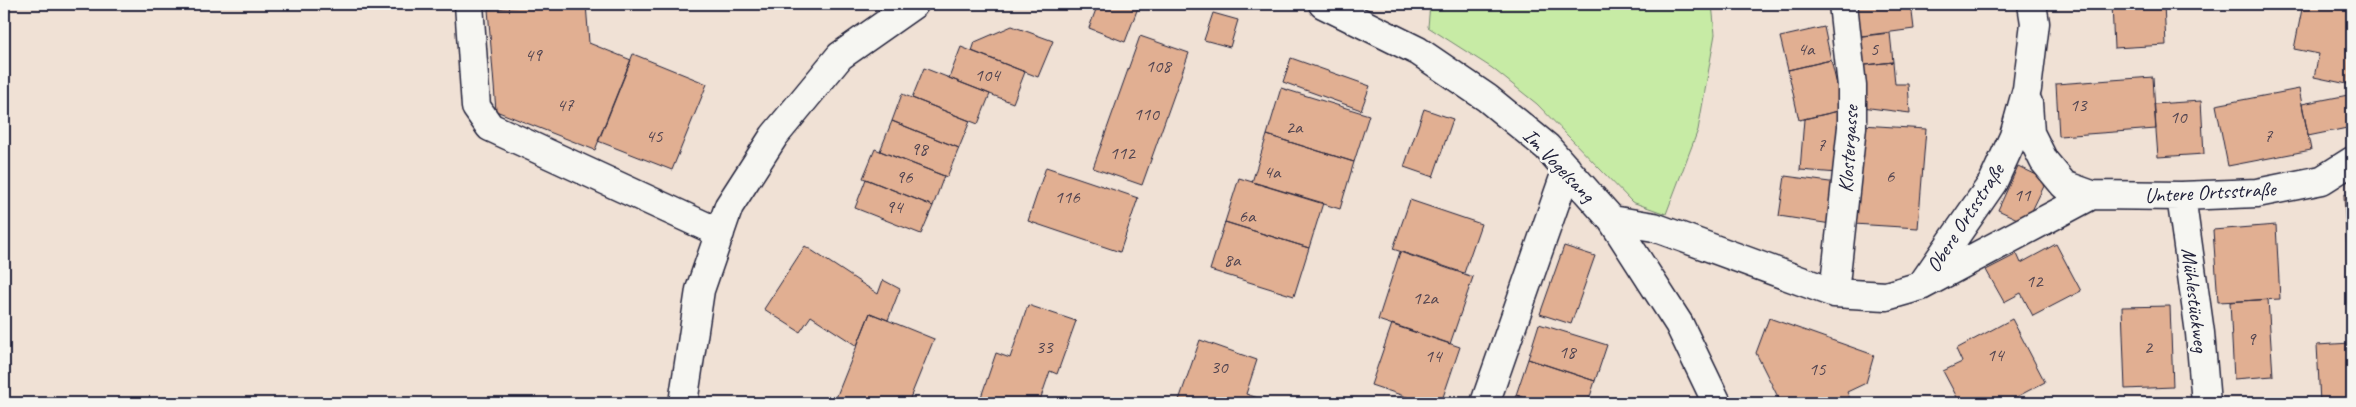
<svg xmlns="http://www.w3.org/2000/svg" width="2356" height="407" font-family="Caveat,sans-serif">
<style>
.green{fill:#c7eba5;stroke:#748670}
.building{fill:#e1af92;stroke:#22223b}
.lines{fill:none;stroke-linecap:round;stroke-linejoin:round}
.minor-casing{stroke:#22223b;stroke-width:31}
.minor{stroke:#f6f6f2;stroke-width:28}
.labels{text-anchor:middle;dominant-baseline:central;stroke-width:5;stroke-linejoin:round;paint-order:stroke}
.number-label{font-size:19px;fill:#524551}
.street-label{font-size:21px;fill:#22223b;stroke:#f6f6f2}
</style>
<rect width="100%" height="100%" fill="#f0e1d5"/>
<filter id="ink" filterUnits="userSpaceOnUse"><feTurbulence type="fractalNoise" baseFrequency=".02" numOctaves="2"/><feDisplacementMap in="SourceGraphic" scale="10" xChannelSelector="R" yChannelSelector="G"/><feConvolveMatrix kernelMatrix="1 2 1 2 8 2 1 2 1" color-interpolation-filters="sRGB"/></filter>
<g filter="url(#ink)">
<path class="green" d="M1430,4H1712L1715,34L1698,130L1666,214L1632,202L1537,104L1492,68L1428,27Z"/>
<path class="building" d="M496,4H549L497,8Z
M549,4H586L589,43L631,60L595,150L496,111L488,9Z
M1098,4L1139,5L1125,42L1089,28Z
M1850,4H1911L1914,29L1854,37Z
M2051,4H2077L2051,6Z
M2112,4H2164L2166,45L2114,48Z
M2303,4H2352V85L2314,77L2319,54L2294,49Z
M1213,13L1238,20L1230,47L1204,40Z
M1012,26L1053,41L1038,77L972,51L975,42Z
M1824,27L1831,60L1788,70L1780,37Z
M1890,33L1893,62L1857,66L1854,37Z
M1140,36L1189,53L1142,185L1093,168Z
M961,47L1025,72L1013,103L949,78Z
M633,54L707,84L672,170L598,141Z
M1291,58L1370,86L1361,110L1283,82Z
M1831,60L1843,110L1799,120L1788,70Z
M1893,62L1895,84H1908L1910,113L1862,107L1857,66Z
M924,68L990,94L978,124L912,98Z
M2153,77L2156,129L2059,136L2056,84Z
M1281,88L1369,115L1354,162L1267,135Z
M2299,89L2311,150L2228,166L2216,105Z
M902,94L970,121L959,148L892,121Z
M2348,95L2352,127L2308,136L2302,104Z
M2201,101L2204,154L2158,157L2154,104Z
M1424,109L1453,119L1433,177L1404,167Z
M1843,110L1838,173L1800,170L1804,119Z
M892,121L959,148L947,177L880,151Z
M1862,125L1926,129L1918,228L1854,224Z
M1267,135L1354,162L1340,209L1252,182Z
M875,149L944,176L933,206L863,178Z
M2018,166L2047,180L2026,223L1998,210Z
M1046,167L1138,198L1120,252L1028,221Z
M1785,176L1837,183L1831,224L1779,216Z
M1239,178L1323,203L1309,248L1225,222Z
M866,179L933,206L921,234L855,208Z
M2352,194V326L2351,327L2344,195Z
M1410,200L1481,224L1464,273L1393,249Z
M1225,222L1309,248L1294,296L1210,270Z
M2276,225L2280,299L2218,302L2213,230Z
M2056,244L2081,291L2033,316L2021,293L2004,302L1986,270L2017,254L2021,263Z
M805,246L878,294L883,280L900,289L888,320L870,313L857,346L811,316L800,332L764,309Z
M1564,246L1595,256L1571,324L1540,314Z
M1400,252L1473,277L1450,344L1378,320Z
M2268,299L2273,376L2234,379L2230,302Z
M1028,305L1076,321L1057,374L1050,371L1039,403H979L996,353L1010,358Z
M2170,306L2173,387L2125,389L2122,307Z
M870,313L934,339L908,403H834Z
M1769,318L1874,355L1866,383L1847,392L1852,403H1781L1756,353Z
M2012,319L2045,382L2005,403H1960L1943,371L1962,362L1956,349Z
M1392,324L1460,347L1441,403H1425L1371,385Z
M1539,324L1607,345L1595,381L1528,359Z
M1200,340L1257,360L1246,394L1261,399L1260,403H1178Z
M2351,343L2352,403H2320L2317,345Z
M1528,359L1595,381L1588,403H1541L1516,395Z
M1516,395L1541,403H1514Z"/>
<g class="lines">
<defs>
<path id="minor" d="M469,4L476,107L490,127L720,233
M1323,4L1418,51L1487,98L1547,147L1612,220L1679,324L1717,403
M2028,103L2030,133L2044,161L2064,185L2092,195
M2181,196L2200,333L2206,403
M1612,220L1654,227L1834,293L1886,296L1921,286L2092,195L2181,196L2257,193L2322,180L2352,161
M1923,283L1993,182L2014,136L2027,89L2035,23L2032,4
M1834,293L1852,127V86L1843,4
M683,403L700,290L729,206L774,136L840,56L914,4
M1485,403L1567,169"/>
</defs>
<use href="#minor" class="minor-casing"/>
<use href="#minor" class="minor"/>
</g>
</g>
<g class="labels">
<g class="number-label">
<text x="1806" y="49">4a</text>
<text x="1874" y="49">5</text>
<text x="533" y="55">49</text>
<text x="1158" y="66">108</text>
<text x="987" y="75">104</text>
<text x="565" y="105">47</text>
<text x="2078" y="105">13</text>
<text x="1146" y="114">110</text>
<text x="2178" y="117">10</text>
<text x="1294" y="127">2a</text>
<text x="654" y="136">45</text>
<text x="2268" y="136">7</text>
<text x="1821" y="145">7</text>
<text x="919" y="149">98</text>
<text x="1122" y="153">112</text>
<text x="1272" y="172">4a</text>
<text x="1890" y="176">6</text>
<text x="904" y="177">96</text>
<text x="2022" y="195">11</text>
<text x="1067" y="197">116</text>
<text x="894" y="207">94</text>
<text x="1247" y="216">6a</text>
<text x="1232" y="260">8a</text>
<text x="2034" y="281">12</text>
<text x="1425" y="298">12a</text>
<text x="2251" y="339">9</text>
<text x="1044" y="347">33</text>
<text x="2148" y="347">2</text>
<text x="1567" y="352">18</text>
<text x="1995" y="355">14</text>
<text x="1433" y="356">14</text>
<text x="1219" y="367">30</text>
<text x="1817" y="369">15</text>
</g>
<g class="street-label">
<text transform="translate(1848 149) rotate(-86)">Klostergasse</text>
<text transform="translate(1559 165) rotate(46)">Im Vogelsang</text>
<text transform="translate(2210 192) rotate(-3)">Untere Ortsstraße</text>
<text transform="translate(1965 218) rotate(-57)">Obere Ortsstraße</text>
<text transform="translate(2195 300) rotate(83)">Mühlestückweg</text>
</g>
</g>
<rect width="2356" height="407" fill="none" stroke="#f6f6f2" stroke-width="20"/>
<rect x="10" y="10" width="2336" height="387" fill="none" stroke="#22223b" stroke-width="2" filter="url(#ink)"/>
</svg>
